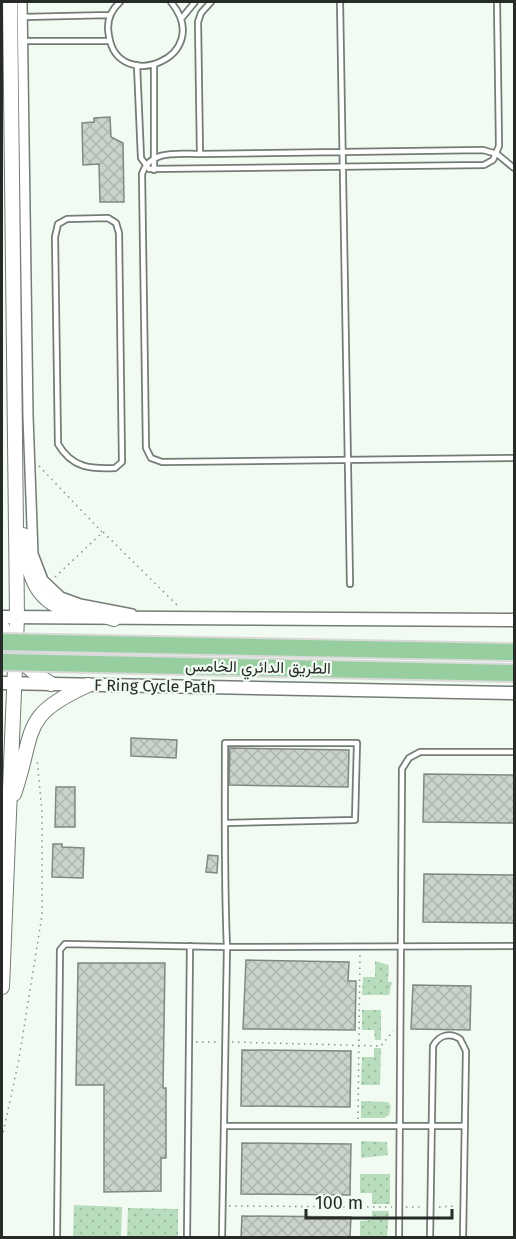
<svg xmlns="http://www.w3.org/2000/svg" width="516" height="1239" font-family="'Fira Sans',Vazirmatn,sans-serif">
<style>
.grass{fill:url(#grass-dots)}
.building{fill:url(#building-cross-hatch);stroke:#808981;stroke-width:1.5}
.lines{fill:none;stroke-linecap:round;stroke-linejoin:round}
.service-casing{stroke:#747c75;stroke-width:8}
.minor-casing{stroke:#747c75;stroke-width:12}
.tertiary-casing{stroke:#747c75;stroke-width:15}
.secondary-casing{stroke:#747c75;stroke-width:16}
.path{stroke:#89908a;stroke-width:1.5;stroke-dasharray:1.5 4.5;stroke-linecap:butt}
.service{stroke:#fff;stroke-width:4.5}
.minor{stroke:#fff;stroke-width:9}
.tertiary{stroke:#fff;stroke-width:12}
.secondary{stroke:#fff;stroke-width:14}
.trunk-bridge-casing{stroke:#d8d9d8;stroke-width:20;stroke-linecap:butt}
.trunk-bridge{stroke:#97cea0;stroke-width:16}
.labels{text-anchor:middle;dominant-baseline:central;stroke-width:4.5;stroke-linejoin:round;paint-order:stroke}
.street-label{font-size:16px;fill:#272b28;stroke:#f1fbf2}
</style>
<defs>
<pattern id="grass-dots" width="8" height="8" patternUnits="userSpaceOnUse" patternTransform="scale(1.5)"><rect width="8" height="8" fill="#b8ddbd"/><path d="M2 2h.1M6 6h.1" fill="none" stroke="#9ebea2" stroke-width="1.8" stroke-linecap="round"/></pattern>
<pattern id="building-cross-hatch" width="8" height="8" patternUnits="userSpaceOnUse" patternTransform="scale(1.5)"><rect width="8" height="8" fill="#cad3cb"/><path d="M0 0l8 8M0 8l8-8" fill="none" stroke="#aeb5ae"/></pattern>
</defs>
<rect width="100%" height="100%" fill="#f1fbf2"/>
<path class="grass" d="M375,961L389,965L388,982H392L389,995H362L363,977H375Z
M362,1010H381V1040H375L374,1030H362Z
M374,1048H381L380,1085H361L362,1057H374Z
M361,1101L388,1102L391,1106L389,1115L384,1118H361Z
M361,1141L387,1142L388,1155L361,1158Z
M360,1174H390V1204H372V1193H360Z
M74,1205L122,1207L121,1237H73Z
M128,1208L178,1209V1237H127Z
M372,1211H389L387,1237H360V1221L372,1220Z"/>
<path class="building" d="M110,117L111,137L123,143L124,202H100L99,164L83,165L82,123L94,122V118Z
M131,738L177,740L176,758L131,756Z
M230,748L349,750L348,787L229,785Z
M424,774L514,775V823L423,822Z
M56,787H75V827H55Z
M53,844H62V847L84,848L83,878L52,877Z
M208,855L218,856L217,873L206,872Z
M424,874L514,875V923L423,922Z
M246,960L349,962L348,981H356L355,1030L243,1029Z
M78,963H165L163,1088H166V1158H161V1191L104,1192V1085H76Z
M413,985L471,986L470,1030L411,1029Z
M242,1050L351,1051L350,1107L241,1106Z
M242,1143L351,1144L350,1195L241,1194Z
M242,1216L351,1217L350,1238H241Z"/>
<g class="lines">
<defs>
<path id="service" d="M120,2C110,11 106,22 109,36C118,95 216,57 171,2
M340,2L350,584
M23,17L110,15
M181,19L195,2
M22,41H109
M137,65L141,158L149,169L484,165L493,160L499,146L497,2
M200,154L198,22L201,13L211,2
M514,168L497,154L483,150L200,154C179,154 150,149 142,174L146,448L151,458L162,462L514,458
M154,170V65
M108,218L116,223L119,233L122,462L115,468C90,469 72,468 58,444L55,237L58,224L67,219Z
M224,1126H465
M57,1238L60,950L65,944L227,947L514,946
M187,1238L190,946
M222,1238L227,947C224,879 225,811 225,743H357L355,820L225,823
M399,1238L402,769L409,758L420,752H514
M430,1238L433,1046C439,1035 450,1032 460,1039L466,1051L463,1238"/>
<path id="minor" d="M22,2L28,416L33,554L43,580L61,597L80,604L132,614"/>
<path id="tertiary" d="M2,617L514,620
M2,683L514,693"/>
<path id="secondary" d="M23,535C28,567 31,600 68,610C84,613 99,613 114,619
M2,626C10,654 27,669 51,684
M14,794C36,730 19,716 88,685
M2,987L17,617L10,2"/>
</defs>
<use href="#service" class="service-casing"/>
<use href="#minor" class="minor-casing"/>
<use href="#tertiary" class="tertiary-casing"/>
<use href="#secondary" class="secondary-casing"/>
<path class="path" d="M39,466L102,532
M55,577L103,532L179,607
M196,1042H218
M232,1042L381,1046L393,1031
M358,1119L360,953
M2,1138L19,1059L42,915V812L37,759
M229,1206L392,1207
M406,1207H422
M439,1207L455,1206"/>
<use href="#service" class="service"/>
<use href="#minor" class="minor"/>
<use href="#tertiary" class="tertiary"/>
<use href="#secondary" class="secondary"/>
<defs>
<path id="trunk-bridge" d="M2,642L514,652
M2,662L514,673"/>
</defs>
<use href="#trunk-bridge" class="trunk-bridge-casing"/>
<use href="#trunk-bridge" class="trunk-bridge"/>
</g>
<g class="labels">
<g class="street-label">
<text transform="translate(258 667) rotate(1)">الطريق الدائري الخامس</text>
<text transform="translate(155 686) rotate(1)">F Ring Cycle Path</text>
</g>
</g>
<rect width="516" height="1239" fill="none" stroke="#272b28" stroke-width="6"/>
<path d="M306 1209v9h146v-9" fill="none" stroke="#272b28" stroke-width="3"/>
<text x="315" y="1209" font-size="18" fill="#272b28" stroke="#f1fbf2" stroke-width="4.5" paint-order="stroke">100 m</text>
</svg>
